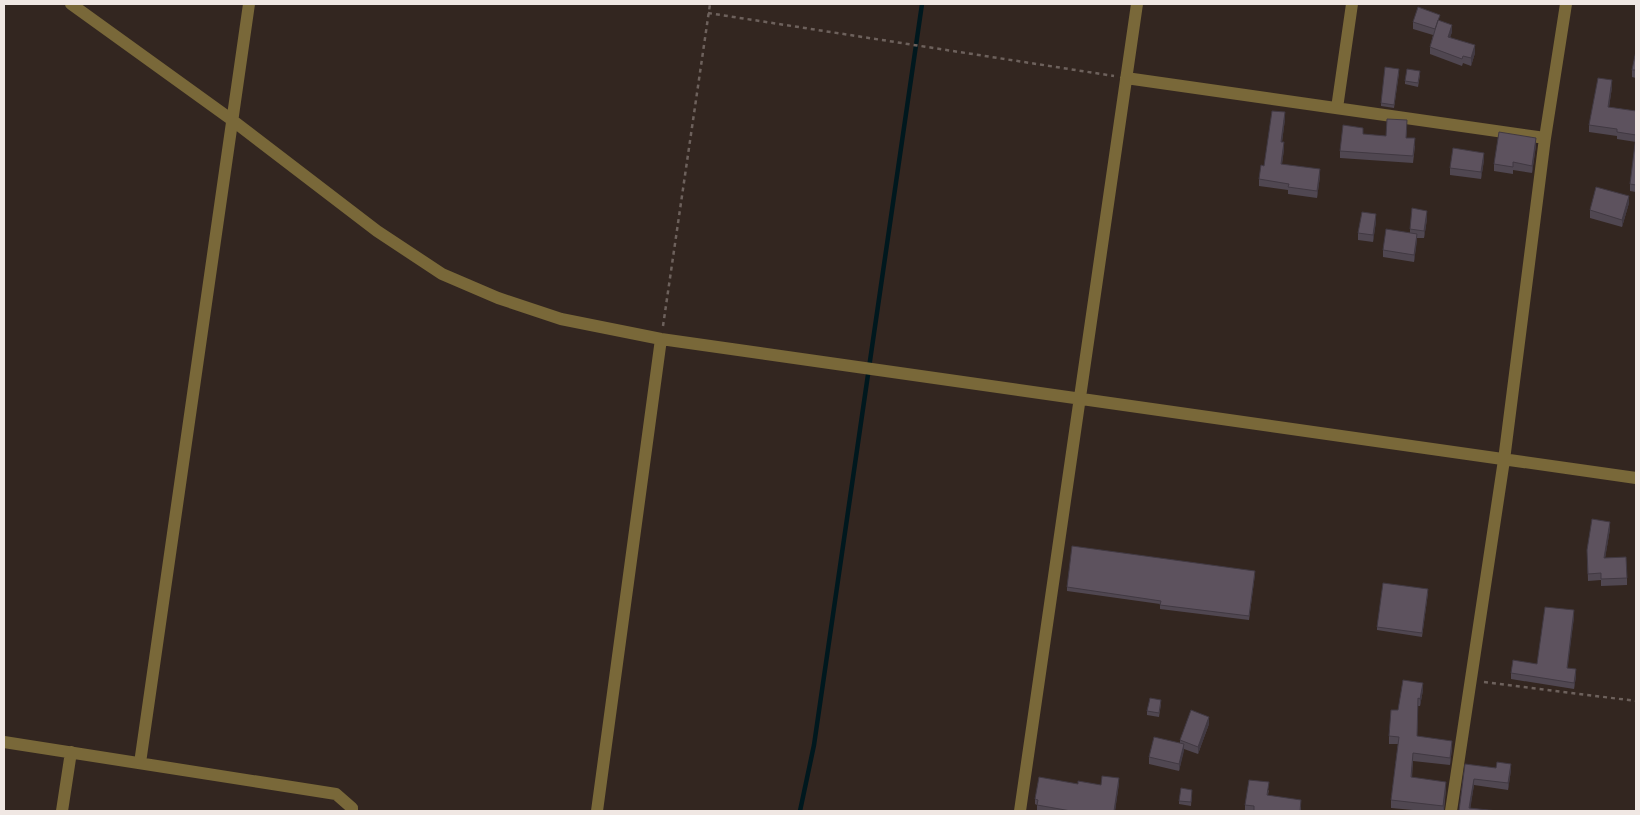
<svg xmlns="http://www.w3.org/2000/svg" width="1640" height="815" font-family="'Times New Roman',serif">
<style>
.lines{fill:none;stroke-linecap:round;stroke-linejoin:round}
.stream{stroke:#00181e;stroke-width:4.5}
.path{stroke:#6d615c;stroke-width:2.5;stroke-dasharray:4 4;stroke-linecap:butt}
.minor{stroke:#796839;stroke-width:12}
.wall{fill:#504751}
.shaded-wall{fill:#413942}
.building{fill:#5d525e;stroke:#413942}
</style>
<rect width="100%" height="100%" fill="#332620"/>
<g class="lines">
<path class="stream" d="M800,811L814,745L922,4"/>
<path class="path" d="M708,13L1114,76
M663,326L710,4
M1484,682L1636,701"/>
<path class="minor" d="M71,4L232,120L377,231L442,274L498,298L561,319L661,339L1636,478
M1126,78L1545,138
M1337,108L1352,4
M4,742L336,794L352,808V811
M140,763L249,4
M62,811L71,752
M597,811L661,339
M1020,811L1137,4
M1451,811L1504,460L1545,138L1566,4"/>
</g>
<path class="wall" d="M1440,21L1452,32L1450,37L1475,53L1471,66L1463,63L1462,66L1430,54V47L1433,35L1413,29V22Z
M1636,51V78L1632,77V70Z
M1399,73L1394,108L1381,106V103Z
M1420,75L1418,87L1405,84V81Z
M1612,87L1609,107L1636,111V192L1630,191V184L1636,142L1617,139V136L1589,132V125Z
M1285,119L1282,142L1284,149L1282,164L1320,176L1317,198L1288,194V190L1259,186V179Z
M1407,128L1406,138L1415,146L1413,163L1340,158V151L1363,134L1386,136Z
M1536,145L1532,173L1513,170V174L1494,171V164Z
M1484,160L1481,179L1450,175V168Z
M1629,203L1622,227L1590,218V210Z
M1427,219L1424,238H1417L1414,262L1383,257V250L1410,233V229Z
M1376,221L1373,242L1358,240V233Z
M1610,529L1605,558L1627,578V585L1601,586V580L1588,581L1587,550Z
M1255,574L1249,620L1160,609V604L1067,591V587Z
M1428,593L1422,637L1377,630V627Z
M1574,617L1567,668L1576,676L1574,689L1511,679V673L1537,664Z
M1423,690L1420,706H1418L1417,736L1452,748L1450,765L1413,761L1412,778L1446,789L1444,811H1424L1391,808V800L1398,744H1389V736L1398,710Z
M1161,704L1159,717L1147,715V711Z
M1209,724L1198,754L1184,749L1179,771L1149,764V757L1180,743V740Z
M1465,764L1511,770L1508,790L1474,785L1470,808L1459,811Z
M1119,783L1115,811H1037V805L1035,804V799L1078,784L1101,785Z
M1269,790L1268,795L1301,807V811H1245V805Z
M1192,793L1191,806L1179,804V801Z"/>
<path class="shaded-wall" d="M1452,25V32L1448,44V37Z
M1475,45V53L1471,66V58Z
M1612,80V87L1608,114V107Z
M1285,112V119L1281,149V142Z
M1536,138V145L1532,173V166Z
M1284,142V149L1281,171V164Z
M1484,153V160L1481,179V172Z
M1320,169V176L1317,198V191Z
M1629,196V203L1622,227V220Z
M1427,211V219L1424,238V231Z
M1376,214V221L1373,242V235Z
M1417,234V241L1414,262V255Z
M1610,522V529L1604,565V558Z
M1574,610V617L1567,674V668Z
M1576,669V676L1574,689V683Z
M1423,683V690L1420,706V699Z
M1209,717V724L1198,754V747Z
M1452,741V748L1450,765V758Z
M1184,744V751L1179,771V764Z
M1511,764V770L1508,790V783Z
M1119,778V783L1115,811H1114Z
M1474,779V785L1470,811L1469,808Z
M1446,782V789L1443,811V806Z"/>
<path class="building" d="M1418,7L1440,15L1435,29L1413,22Z
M1438,20L1452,25L1448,37L1475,45L1471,58L1463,56L1462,59L1430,47Z
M1636,51V70H1632Z
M1385,67L1399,69L1394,105L1381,103Z
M1407,69L1420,71L1418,83L1405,81Z
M1598,78L1612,80L1608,107L1636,111V135L1617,132V129L1589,125Z
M1272,111L1285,112L1281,142H1284L1281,164L1320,169L1317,191L1288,187L1289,184L1259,179L1261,165L1264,166Z
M1387,119L1407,120L1406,138H1415L1413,156L1340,151L1343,125L1363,128V134L1386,136Z
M1499,132L1536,138L1532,166L1513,162V167L1494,164Z
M1636,136V185L1630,184Z
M1453,148L1484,153L1481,172L1450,168Z
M1596,187L1629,196L1622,220L1590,210Z
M1412,208L1427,211L1424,231L1410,229Z
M1362,212L1376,214L1373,235L1358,233Z
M1386,229L1417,234L1414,255L1383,250Z
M1592,519L1610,522L1604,558L1626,557L1627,578L1601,579V573L1588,574L1587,550Z
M1072,546L1255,571L1249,616L1160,605L1161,601L1067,587Z
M1383,583L1428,589L1422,633L1377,627Z
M1545,607L1574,610L1567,668L1576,669L1574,683L1511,673L1513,660L1537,664Z
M1403,680L1423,683L1420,699L1418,698L1417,736L1452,741L1450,758L1413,753L1411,777L1446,782L1443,806L1391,800L1399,737L1389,736L1391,710H1398Z
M1150,698L1161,700L1159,713L1147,711Z
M1191,710L1209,717L1198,747L1180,740Z
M1154,737L1184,744L1179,764L1149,757Z
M1497,762L1511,764L1508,783L1474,779L1469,808L1498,811H1459L1465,764L1496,768Z
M1102,776L1119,778L1114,811H1071L1037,805L1038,800L1035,799L1039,777L1078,784V781L1101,785Z
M1249,780L1269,782L1267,795L1301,800L1300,811H1254V806L1245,805Z
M1181,788L1192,790L1191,802L1179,801Z"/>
<rect width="1640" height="815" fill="none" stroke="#f0e7e3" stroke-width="10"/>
</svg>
